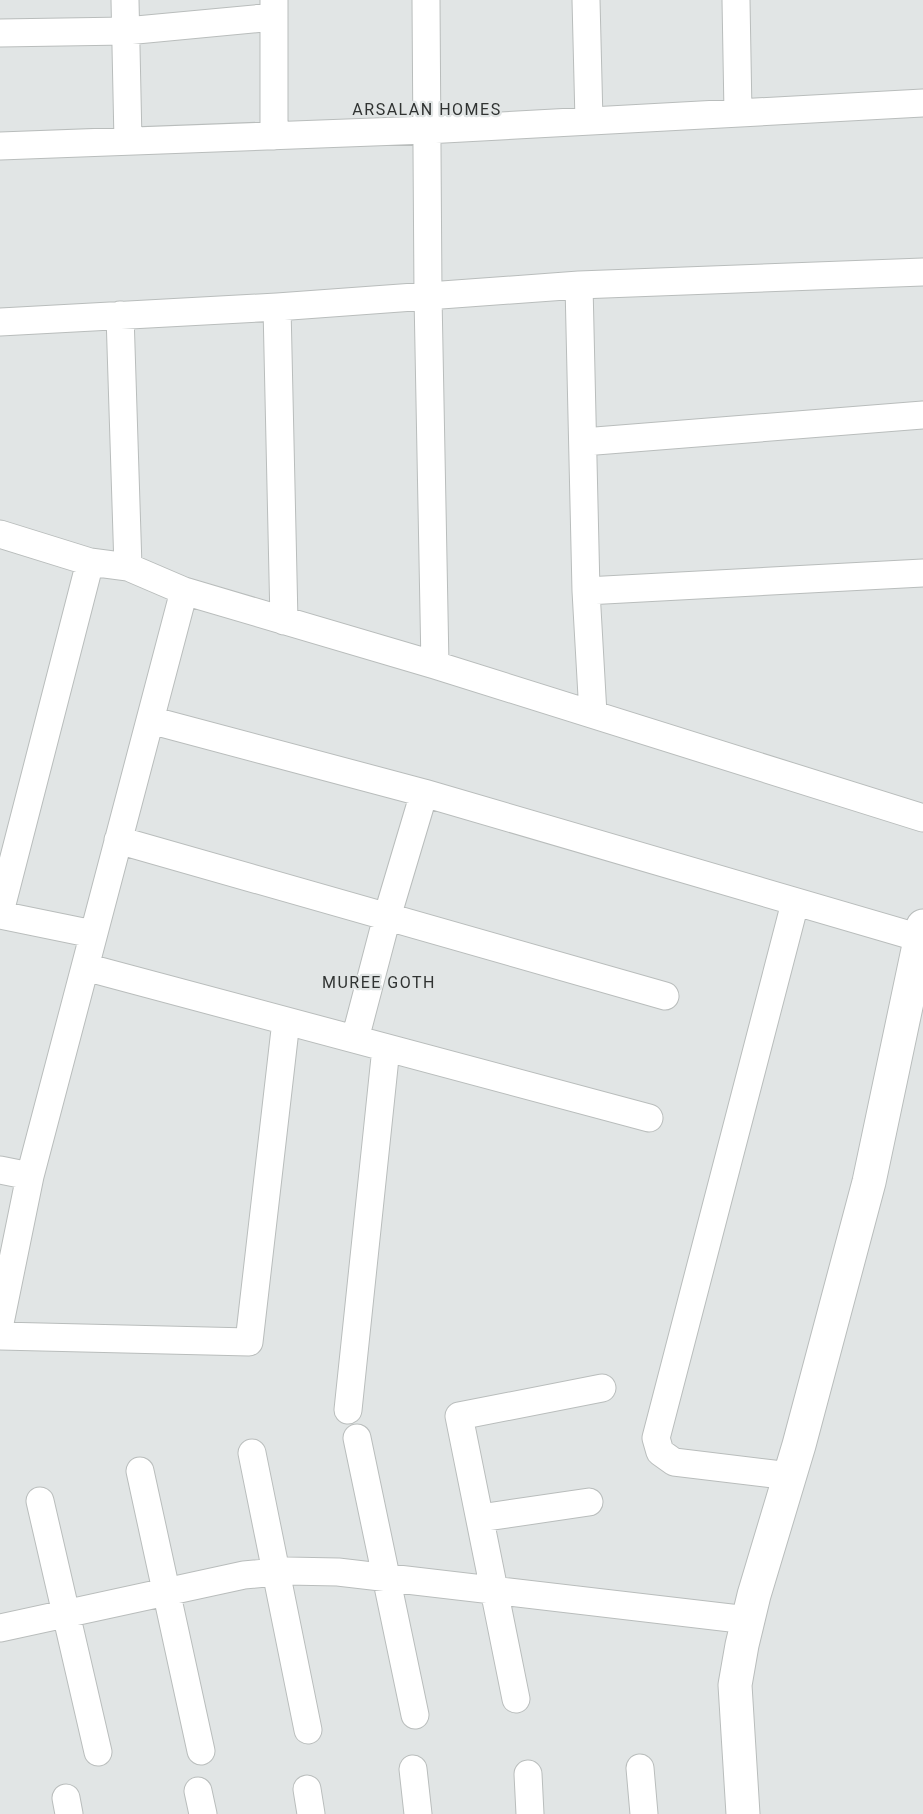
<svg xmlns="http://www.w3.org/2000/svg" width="923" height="1814" font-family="Roboto,sans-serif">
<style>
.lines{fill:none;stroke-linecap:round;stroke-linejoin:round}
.street-casing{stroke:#b9bdbc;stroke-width:29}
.secondary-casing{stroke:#b9bdbc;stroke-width:35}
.street{stroke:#fff;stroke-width:27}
.secondary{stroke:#fff;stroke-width:33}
.labels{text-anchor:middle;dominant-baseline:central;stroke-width:4.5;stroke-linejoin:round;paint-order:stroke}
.neighbourhood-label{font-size:16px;letter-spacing:1.5px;fill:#303332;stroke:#e1e5e5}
</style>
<rect width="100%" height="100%" fill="#e1e5e5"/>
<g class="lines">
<defs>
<path id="street" d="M125,0L128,141
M274,0V136
M426,0L428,296L435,665
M586,0L589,121
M736,0L738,113
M0,33L126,31L274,17
M0,146L426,130L923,103
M579,285L586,591L593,714
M277,307L284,621
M120,315L128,567
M0,322L277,307L579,285L923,272
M583,442L923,415
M0,534L90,562L128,567L184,591L435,665L923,818
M586,591L923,573
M150,720L424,793L920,938
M118,840L665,996
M0,912L90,562
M0,915L93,934
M85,967L649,1118
M355,1039L387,917L424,793
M0,1170L30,1176
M0,1323L30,1176L184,591
M0,1336L249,1342L286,1021
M348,1410L386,1048
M357,1438L415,1715
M252,1453L308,1730
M140,1471L201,1751
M790,1476L674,1462L660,1452L656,1438L795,903
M40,1501L98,1752
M480,1518L589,1502
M0,1628L244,1575L287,1571L338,1572L748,1620
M516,1699L459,1416L602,1388
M640,1768L644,1814
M413,1769L418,1814
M528,1774L530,1814
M307,1789L311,1814
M198,1791L203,1814
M66,1798L69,1814"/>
<path id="secondary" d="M743,1814L735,1685L742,1645L754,1595L799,1445L869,1182L923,926"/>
</defs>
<use href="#street" class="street-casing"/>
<use href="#secondary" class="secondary-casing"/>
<use href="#street" class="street"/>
<use href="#secondary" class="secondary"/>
</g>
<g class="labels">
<g class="neighbourhood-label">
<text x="427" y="109">ARSALAN HOMES</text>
<text x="379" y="982">MUREE GOTH</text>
</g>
</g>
</svg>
